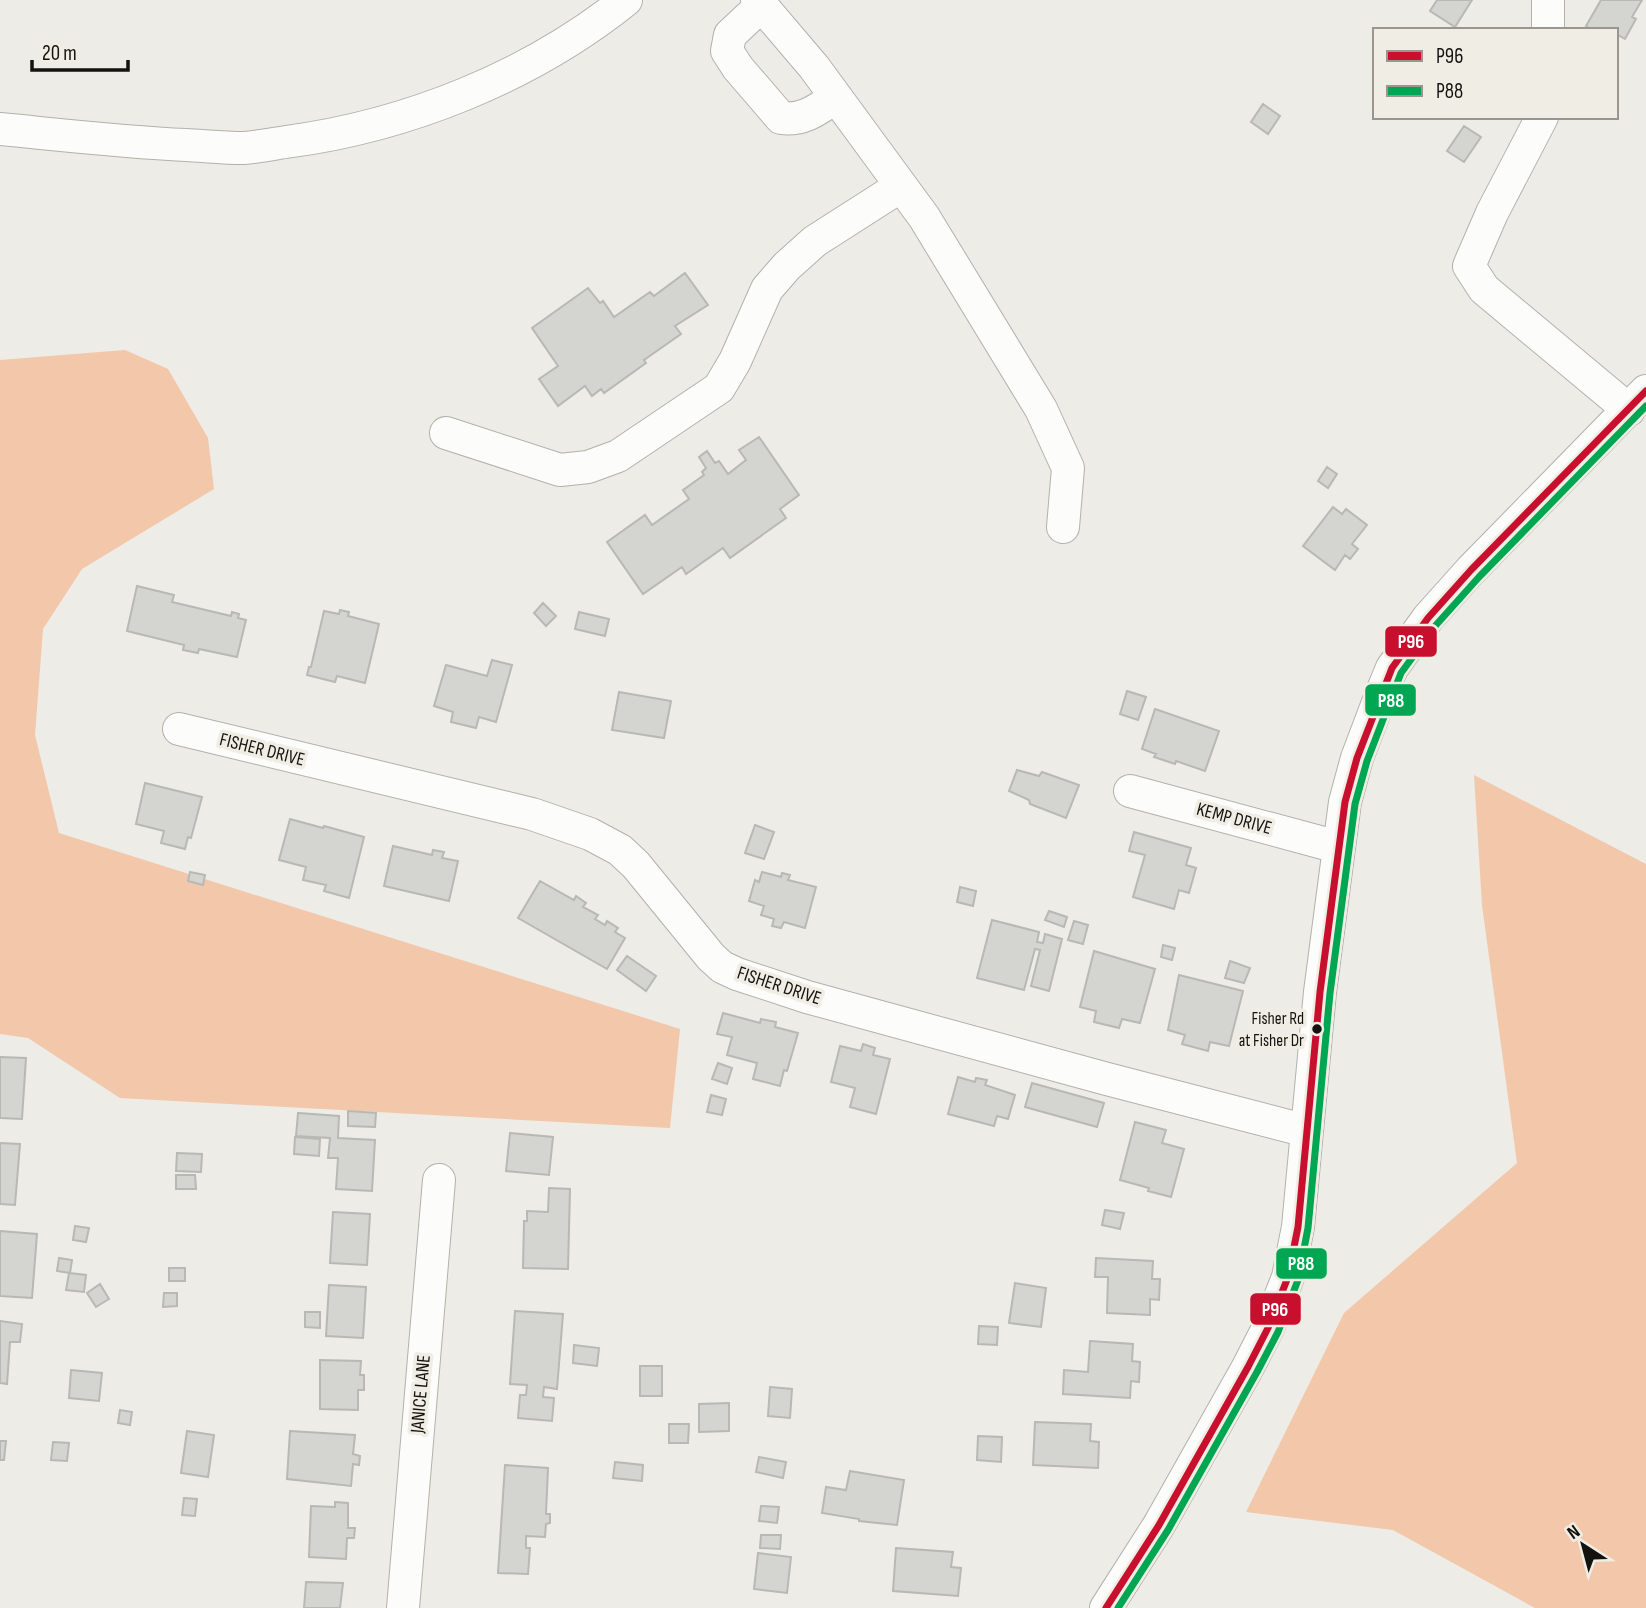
<svg xmlns="http://www.w3.org/2000/svg" width="1646" height="1608" font-family="'Sofia Sans Condensed',sans-serif">
<style>
.green{fill:#f2c7aa}
.building{fill:#d4d4d0;stroke:#b8b8b4;stroke-width:2}
.lines{fill:none;stroke-linecap:round;stroke-linejoin:round}
.minor-casing{stroke:#b2b1ad;stroke-width:34}
.minor{stroke:#fcfcfb;stroke-width:32}
.bus-1-casing{stroke:#f0eee4;stroke-width:12}
.bus-2-casing{stroke:#f0eee4;stroke-width:12}
.bus-1{stroke:#c8102e;stroke-width:7}
.bus-2{stroke:#00a651;stroke-width:7}
.bus-dot{fill:#13120f;stroke:#f0eee4;stroke-width:2.5}
.labels{text-anchor:middle;dominant-baseline:central;stroke-width:7;stroke-linejoin:round;paint-order:stroke}
.bus-label{font-size:17px;fill:#13120f;stroke:#f0eee4;text-anchor:end}
.street-label{font-size:19px;fill:#13120f;stroke:#f0eee4}
.line-badge{stroke:#f0eee4;stroke-width:2.5}
.badge-label{font-size:19px;text-anchor:middle;font-weight:bold;fill:#fff}
</style>
<rect width="100%" height="100%" fill="#edece7"/>
<path class="green" d="M125,350L168,369L208,438L214,489L82,569L43,629L35,735L59,833L680,1029L670,1128L120,1098L28,1038L0,1034V360Z
M1474,775L1646,864V1608H1535L1393,1530L1246,1512L1344,1313L1517,1163L1482,905Z"/>
<path class="building" d="M1437,0H1472L1455,27L1430,11Z
M1601,0H1642L1632,17L1636,19L1625,39L1618,35L1616,38V30H1592L1586,26Z
M1263,104L1280,116L1268,134L1251,122Z
M1464,126L1481,137L1464,162L1447,151Z
M685,273L708,305L675,326L681,334L644,360L646,363L604,393L601,389L592,396L585,386L558,406L539,379L558,366L532,328L588,288L600,303L603,301L614,317L650,292L654,296Z
M759,437L799,495L780,509L786,518L730,558L723,548L686,574L682,567L643,594L607,542L645,515L652,525L689,499L683,490L704,475L702,472L706,468L699,457L707,451L715,463L719,461L728,474L746,460L739,450Z
M1327,467L1337,474L1328,488L1318,481Z
M1333,507L1342,514L1346,509L1367,525L1352,544L1358,549L1350,559L1345,555L1335,570L1303,546Z
M137,586L174,595L172,602L231,616L232,612L239,614L238,618L246,620L237,657L199,649L198,653L183,650L184,645L127,631Z
M543,603L556,616L546,626L534,613Z
M340,610L349,612L348,616L379,624L365,683L337,676L335,682L307,675L309,667H311L324,611L339,614Z
M579,612L609,619L605,636L575,629Z
M492,660L512,665L496,722L479,717L476,728L451,722L453,712L434,706L446,665L487,676Z
M1127,691L1146,697L1138,720L1120,714Z
M619,692L671,701L664,738L612,730Z
M1155,709L1219,731L1205,771L1176,761L1175,764L1154,757L1156,754L1142,749Z
M1017,770L1039,776L1042,772L1079,785L1066,818L1030,804L1029,800L1009,791Z
M145,783L202,797L191,838L188,837L185,849L161,843L164,831L136,824Z
M290,819L323,828L324,826L364,837L349,898L324,891L326,885L303,880L306,867L279,860Z
M755,825L774,832L764,859L745,853Z
M1134,832L1191,848L1186,865L1196,868L1189,893L1179,890L1174,909L1133,897L1145,855L1129,851Z
M393,846L432,855L433,850L444,852L442,858L458,861L449,901L384,886Z
M190,872L205,875L203,885L188,881Z
M762,872L781,877L782,873L790,875L788,880L816,887L805,928L784,922L781,928L772,926L774,919L761,915L764,906L749,901L755,880L759,882Z
M540,881L574,900L576,896L586,903L583,907L598,915L595,919L605,925L607,921L618,928L615,932L625,938L607,969L518,918Z
M960,887L976,891L973,906L957,902Z
M1049,911L1067,917L1064,927L1045,920Z
M992,920L1039,932L1037,942L1043,943L1045,934L1062,939L1049,991L1031,986L1040,950L1035,949L1024,990L977,978Z
M1074,921L1088,925L1083,944L1068,940Z
M1163,945L1175,948L1172,960L1161,957Z
M1094,951L1155,969L1140,1023L1122,1019L1119,1028L1094,1022L1096,1011L1080,1007Z
M627,956L656,976L646,991L617,970Z
M1230,961L1250,968L1244,983L1225,978Z
M1179,975L1243,991L1229,1046L1210,1042L1208,1051L1182,1044L1185,1035L1168,1030Z
M723,1013L760,1023L761,1019L776,1022L775,1027L798,1033L787,1071L784,1070L780,1086L753,1079L757,1063L727,1055L732,1037L717,1034Z
M863,1044L875,1048L873,1055L890,1059L876,1114L850,1107L855,1088L831,1082L840,1046L861,1051Z
M0,1057L26,1058L22,1119L0,1118Z
M718,1063L732,1068L727,1084L712,1079Z
M958,1077L975,1082L976,1078L987,1080L985,1085L1015,1095L1008,1119L997,1116L994,1126L948,1114Z
M1032,1083L1104,1103L1097,1127L1025,1107Z
M711,1095L726,1099L722,1115L707,1112Z
M348,1111L376,1113L375,1127L348,1126Z
M298,1113L339,1116L338,1138L375,1140L372,1191L336,1189L338,1158H328L330,1138L296,1136Z
M1135,1122L1166,1130L1162,1143L1184,1149L1171,1197L1148,1191L1149,1188L1120,1180Z
M510,1133L553,1137L549,1175L506,1171Z
M295,1137L320,1139L319,1156L294,1154Z
M0,1143L20,1144L15,1205L0,1204Z
M177,1153L202,1154L201,1172L176,1171Z
M176,1175H195L196,1189H176Z
M549,1188L570,1189L568,1269L523,1268L524,1221H527V1211L548,1212Z
M1105,1210L1124,1213L1120,1229L1102,1225Z
M333,1212L370,1214L367,1265L330,1263Z
M75,1226L89,1228L86,1242L73,1240Z
M0,1231L37,1234L32,1298L0,1296Z
M59,1258L72,1260L70,1273L57,1271Z
M1096,1258L1153,1261L1152,1279H1160L1159,1300L1150,1299V1315L1107,1313L1108,1277H1095Z
M169,1268H185V1281H169Z
M69,1273L86,1275L84,1292L66,1290Z
M1015,1283L1046,1288L1041,1327L1009,1323Z
M100,1284L109,1299L96,1307L87,1293Z
M329,1285L366,1287L363,1338L326,1336Z
M164,1293H177V1306L163,1307Z
M515,1311L563,1314L557,1389L544,1387L543,1397L554,1398L552,1421L518,1418L520,1395H526L527,1385L510,1384Z
M305,1312H320V1328L305,1327Z
M0,1321L22,1324L20,1342H10L7,1384L0,1383Z
M979,1326L998,1327L997,1345L978,1344Z
M1090,1341L1133,1344L1132,1361L1140,1362L1139,1382L1131,1381L1130,1398L1063,1394L1064,1370L1088,1372Z
M574,1345L599,1348L597,1366L573,1363Z
M320,1360L361,1361L360,1375H364V1390H358V1410L320,1409Z
M640,1366H662V1396H640Z
M71,1370L102,1373L99,1401L69,1398Z
M770,1387L792,1389L790,1418L768,1416Z
M729,1403V1431L699,1432V1404Z
M120,1410L132,1412L130,1425L118,1423Z
M1035,1422L1091,1424L1090,1441L1099,1442L1098,1468L1033,1465Z
M669,1424H689L688,1443H669Z
M187,1431L214,1435L208,1477L181,1473Z
M290,1431L355,1435L353,1454L360,1456L359,1465L353,1464L351,1486L287,1479Z
M978,1436L1002,1437L1001,1462L977,1460Z
M0,1441H6L4,1460H0Z
M53,1442L69,1443L67,1461L51,1460Z
M759,1457L786,1462L783,1478L756,1472Z
M615,1462L643,1465L642,1481L613,1478Z
M505,1465L548,1468L546,1514H550V1523L546,1524L545,1537L526,1536V1548H530L528,1574L498,1573Z
M850,1471L904,1480L897,1525L859,1521V1519L822,1513L826,1487L846,1490Z
M184,1498L197,1499L195,1516L182,1515Z
M335,1502L348,1503V1528H355L354,1538H347L346,1559L309,1557L311,1506L335,1507Z
M761,1506L779,1507L777,1523L759,1521Z
M761,1535H781L780,1549L760,1548Z
M896,1548L953,1552L951,1567L961,1568L958,1596L893,1591Z
M758,1553L791,1557L787,1593L754,1589Z
M306,1582L343,1583L340,1608H304Z"/>
<g class="lines">
<defs>
<path id="minor" d="M757,0L814,67L924,217L1041,409L1068,468L1063,527
M1548,0V30
M762,5L730,35L727,51L738,68L781,118C804,121 818,109 836,97
M1542,117L1492,213L1469,266L1484,289L1629,410
M0,129C62,135 123,142 186,145C205,146 225,148 244,148C258,147 272,144 286,142C407,126 530,77 626,0
M446,433L560,470L588,467L618,456L719,388L735,361L767,289L787,266L815,241L901,186
M179,729L532,814L590,834L620,850L636,865L711,957L722,967L737,974L807,997L1107,1079L1307,1131
M1130,791L1338,847
M403,1608L439,1180
M1106,1608L1159,1525L1248,1367L1268,1328L1288,1277L1298,1227L1320,992L1345,802L1357,758L1382,692L1392,668L1428,618L1471,570L1646,391"/>
</defs>
<use href="#minor" class="minor-casing"/>
<use href="#minor" class="minor"/>
<defs>
<path id="bus-1" d="M1106,1608L1159,1525L1248,1367L1268,1328L1288,1277L1298,1227L1320,992L1345,802L1357,758L1392,668L1428,618L1471,570L1646,391"/>
<path id="bus-2" d="M1118,1608L1168,1530L1257,1372L1278,1332L1298,1280L1308,1228L1330,993L1355,804L1367,761L1401,673L1436,625L1479,577L1646,406"/>
</defs>
<use href="#bus-1" class="bus-1-casing"/>
<use href="#bus-2" class="bus-2-casing"/>
<use href="#bus-1" class="bus-1"/>
<use href="#bus-2" class="bus-2"/>
</g>
<circle class="bus-dot" cx="1317" cy="1029" r="6"/>
<g class="labels">
<g class="bus-label">
<text x="1304" y="1019">Fisher Rd<tspan x="1304" dy="22">at Fisher Dr</tspan></text>
</g>
<g class="street-label">
<text transform="translate(262 750) rotate(14)">FISHER DRIVE</text>
<text transform="translate(1234 819) rotate(15)">KEMP DRIVE</text>
<text transform="translate(779 986) rotate(18)">FISHER DRIVE</text>
<text transform="translate(421 1394) rotate(-85)">JANICE LANE</text>
</g>
</g>
<g class="line-badge">
<rect x="1384" y="625" width="54" height="33" rx="7" fill="#c8102e"/>
<rect x="1364" y="683" width="53" height="34" rx="7" fill="#00a651"/>
<rect x="1275" y="1247" width="53" height="33" rx="7" fill="#00a651"/>
<rect x="1249" y="1292" width="53" height="34" rx="7" fill="#c8102e"/>
</g>
<g class="badge-label">
<text x="1411" y="648">P96</text>
<text x="1391" y="707">P88</text>
<text x="1301" y="1270">P88</text>
<text x="1275" y="1316">P96</text>
</g>
<rect x="1373" y="28" width="245" height="91" fill="#f0eee4" stroke="#98968f" stroke-width="2"/>
<rect x="1387" y="51" width="35" height="10" fill="#c8102e" stroke="#98968f" stroke-width="2"/>
<text x="1436" y="63" font-size="21" fill="#13120f">P96</text>
<rect x="1387" y="86" width="35" height="10" fill="#00a651" stroke="#98968f" stroke-width="2"/>
<text x="1436" y="98" font-size="21" fill="#13120f">P88</text>
<g transform="translate(1583 1545) rotate(324)" stroke="#f0eee4" stroke-width="5" paint-order="stroke">
<path d="M0-5L12 26L0 18L-12 26Z" fill="#13120f"/>
<text y="-10" font-size="19" font-weight="bold" text-anchor="middle" fill="#13120f">N</text>
</g>
<path d="M32 60v10h96v-10" fill="none" stroke="#13120f" stroke-width="3.5"/>
<text x="42" y="60" font-size="21" fill="#13120f" stroke="#f0eee4" stroke-width="5" paint-order="stroke">20 m</text>
</svg>
